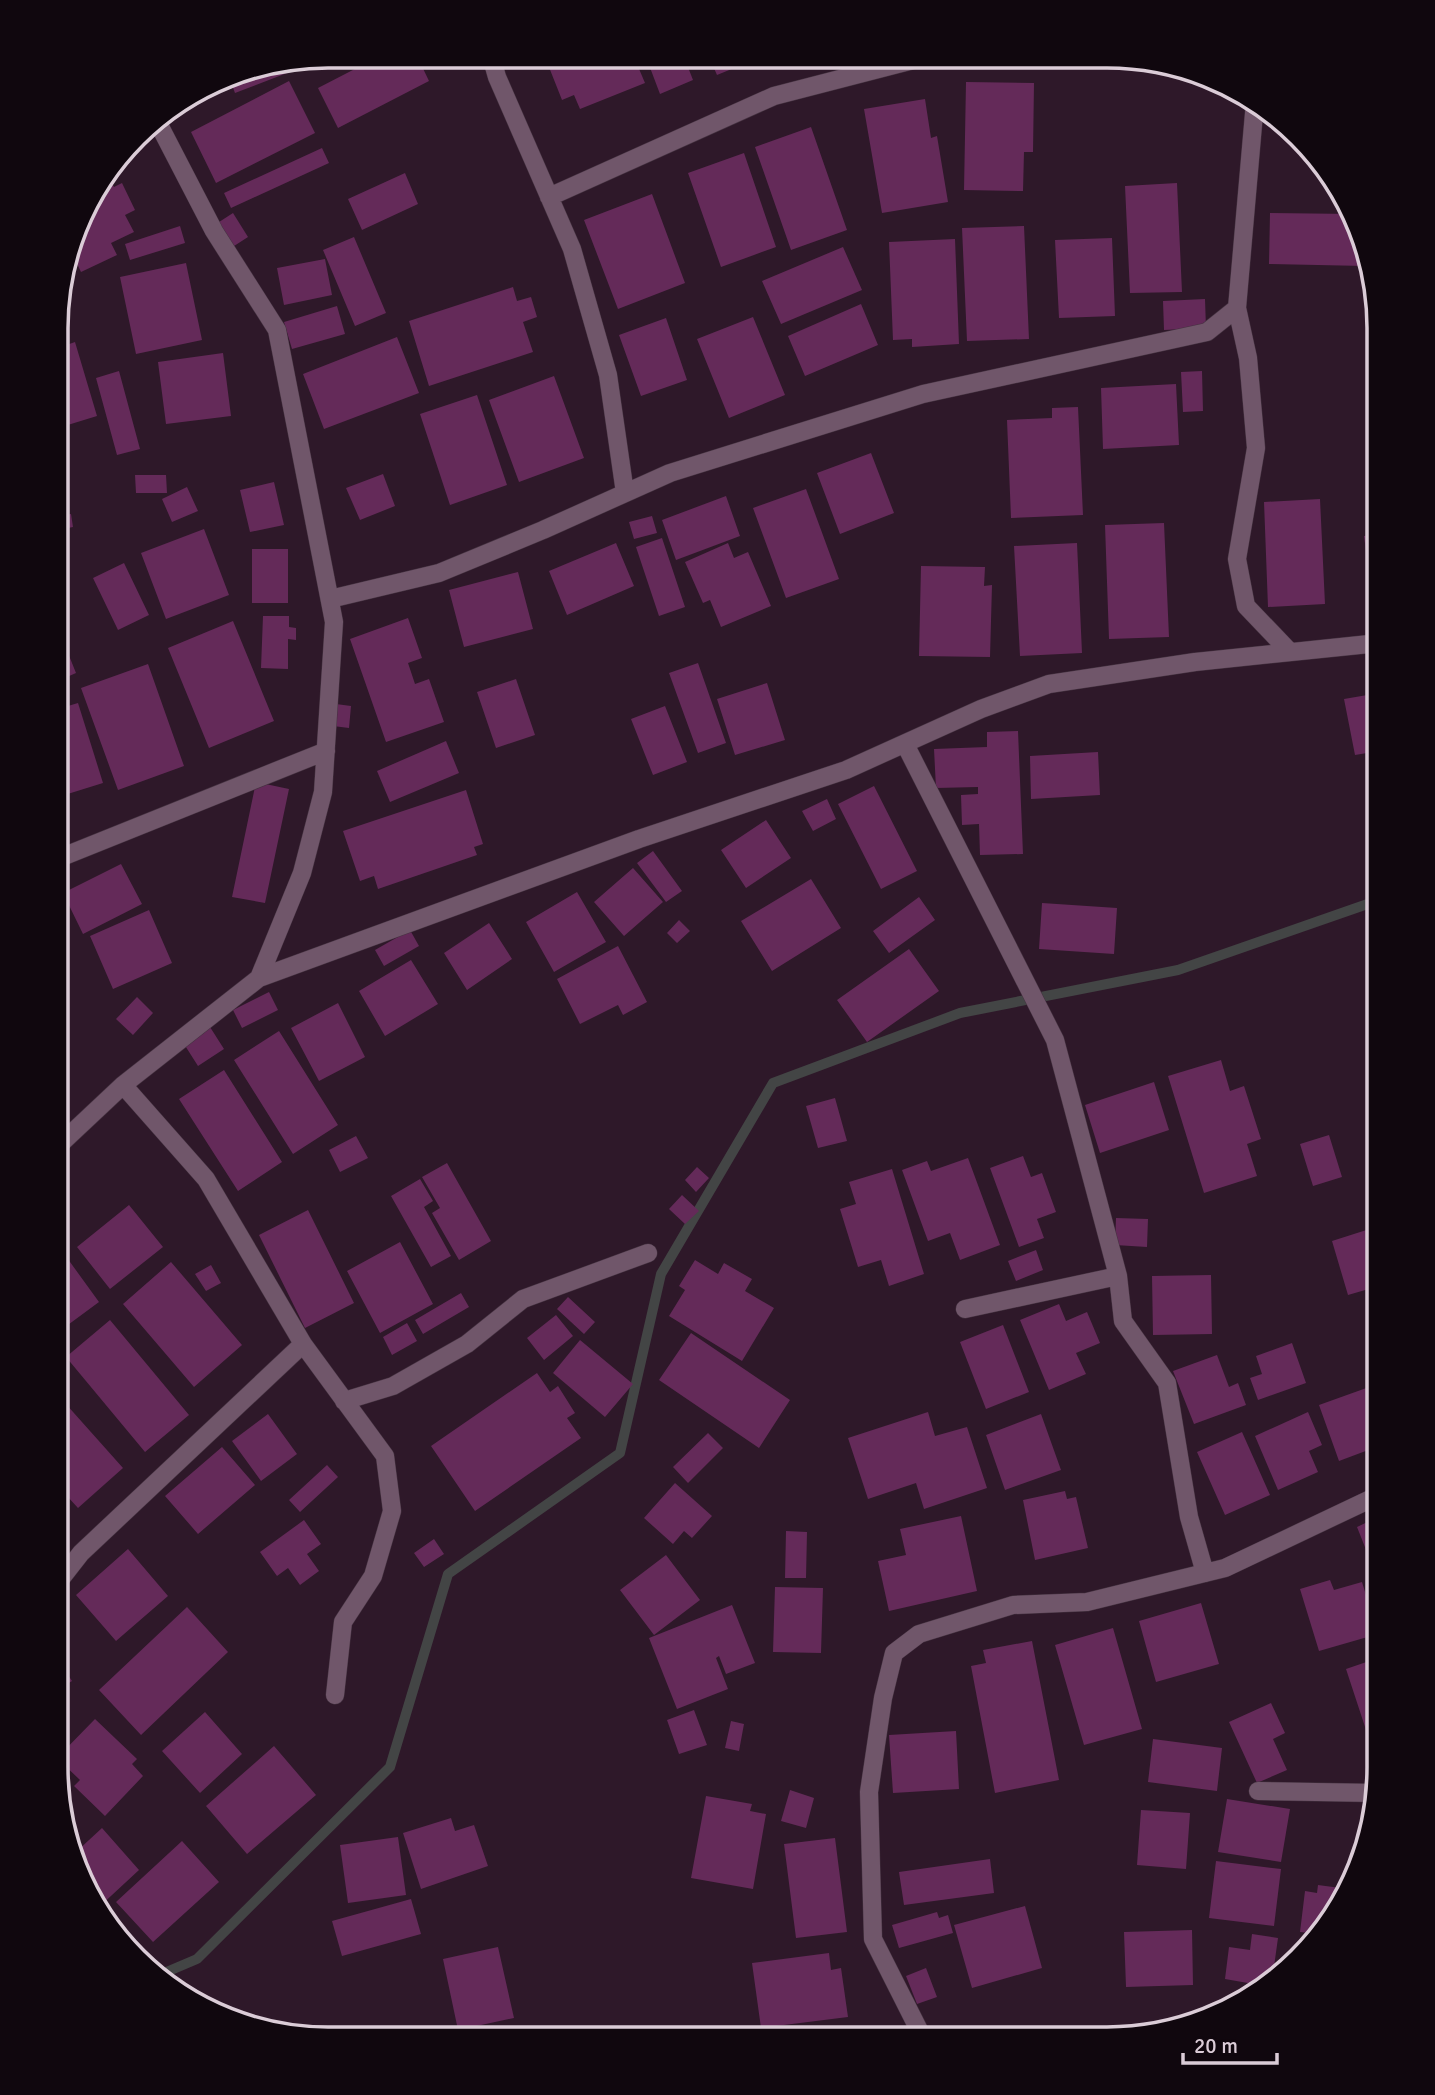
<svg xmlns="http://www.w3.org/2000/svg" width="1435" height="2095" font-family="Signika,sans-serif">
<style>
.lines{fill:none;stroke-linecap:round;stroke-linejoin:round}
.stream{stroke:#434545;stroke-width:10}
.building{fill:#642a59}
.minor-casing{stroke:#453341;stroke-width:19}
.minor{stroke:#70566a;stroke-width:18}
.rim{fill:none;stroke:#dbccd7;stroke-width:3.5}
</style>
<rect width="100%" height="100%" fill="#2e1829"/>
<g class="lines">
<path class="stream" d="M157,1976L197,1959L390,1767L448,1574L620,1453L661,1274L773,1083L960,1013L1178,970L1379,900"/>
</g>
<path class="building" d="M380,56H417L429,81L338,128L318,88Z
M545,57H634L645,83L580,109L574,95L562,100Z
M646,57H684L693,80L660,94Z
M709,57H761L717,75Z
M297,61L300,68L235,93L229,77L240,71Z
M289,81L315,133L216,183L191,132Z
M966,82L1034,83L1033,152H1024L1023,191L964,190Z
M925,99L931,138L937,136L948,202L882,213L864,109Z
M811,127L847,230L791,250L755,147Z
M322,148L329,163L231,208L224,193Z
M744,153L776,247L721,267L688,173Z
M405,173L418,204L362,230L348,199Z
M107,174L114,187L122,183L135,210L125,215L134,232L111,243L117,255L81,272L72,253L92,192Z
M1177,183L1182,292L1130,293L1125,186Z
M652,194L685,283L618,309L584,220Z
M233,213L248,237L231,248L216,224Z
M1270,213L1353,214L1365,266L1269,264Z
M180,226L185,243L130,260L125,244Z
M1024,226L1029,339L967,341L962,228Z
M354,237L386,313L355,326L323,250Z
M1112,238L1115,316L1059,318L1055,240Z
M955,239L959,344L912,347V339L893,340L889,242Z
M843,247L862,290L781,324L762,281Z
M325,259L332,295L284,305L277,268Z
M186,263L202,340L136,354L120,277Z
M513,287L517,301L531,297L537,317L523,322L533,352L429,386L409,321Z
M1205,299L1206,328L1164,330L1163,301Z
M861,304L878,345L805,376L788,336Z
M337,306L345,334L292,349L284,322Z
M753,317L785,395L729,418L697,339Z
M666,318L687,380L641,396L619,335Z
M397,337L419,393L324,429L303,374Z
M75,342L97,416L58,428V348Z
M223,353L231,416L166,424L158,362Z
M119,371L140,449L117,455L96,378Z
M1202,371L1203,411L1183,412L1181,372Z
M554,376L584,458L519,482L489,400Z
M1176,384L1179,445L1103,449L1101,388Z
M477,395L507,485L450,505L420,414Z
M1078,407L1083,515L1011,518L1007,420L1052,418V408Z
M871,453L894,513L840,534L817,473Z
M383,474L395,506L360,520L346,488Z
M135,475H166L167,493H136Z
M274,482L284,525L250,532L240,490Z
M187,487L198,511L172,522L162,499Z
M806,489L839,579L786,598L753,508Z
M726,496L740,536L676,560L662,520Z
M1320,499L1325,604L1268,607L1264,502Z
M71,514L73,527L58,530V516Z
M652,516L657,533L634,539L629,522Z
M1164,523L1169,637L1109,639L1105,525Z
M204,529L229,595L166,619L141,553Z
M1379,534V600L1373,601L1364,536Z
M662,538L685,607L659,616L636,547Z
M616,543L634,586L567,615L549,571Z
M728,543L734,558L748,552L771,606L721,627L710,600L703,603L685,562Z
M1077,543L1082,653L1020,656L1014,546Z
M252,549H288V603H252Z
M124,563L149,615L118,630L93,578Z
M921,566L985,567L984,586L992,585L990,657L919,656Z
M518,572L533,629L464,647L449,590Z
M263,616H289V627L296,628V640L288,639V669L261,668Z
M408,618L422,658L408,663L415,684L429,679L444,722L386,742L350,639Z
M233,621L274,721L209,748L168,648Z
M58,628L76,673L58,681Z
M698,663L726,743L698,753L669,673Z
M148,664L184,766L118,790L81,688Z
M516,679L535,735L496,748L477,692Z
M767,683L785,740L735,755L717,699Z
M1379,693V751L1355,755L1344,699Z
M78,703L103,783L58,797V709Z
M336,704L351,706L349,728L333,726Z
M665,706L687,762L653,775L631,719Z
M1018,731L1023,854L980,855L979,824L962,825L961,795L978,794V787L936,788L934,749L987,747V732Z
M446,741L459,773L390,802L377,771Z
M1098,752L1100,795L1031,799L1030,756Z
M256,782L289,789L265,903L232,897Z
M874,786L917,871L881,889L838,804Z
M466,790L483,844L474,847L477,855L378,889L374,876L360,881L343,831Z
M827,799L836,819L813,831L802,811Z
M766,820L791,858L746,888L721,850Z
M653,851L682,891L666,902L637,863Z
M121,864L142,904L83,934L63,893Z
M633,868L663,902L624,936L594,902Z
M811,879L841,928L772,971L741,921Z
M577,892L606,942L554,972L526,922Z
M919,897L935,920L889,953L873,931Z
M1042,903L1117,908L1114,954L1039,949Z
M149,910L172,963L113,989L90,936Z
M679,920L690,931L677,943L667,933Z
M489,923L512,959L467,990L444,953Z
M410,930L419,946L384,966L375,950Z
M618,946L647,1002L623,1015L618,1005L580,1024L557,979Z
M909,949L939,991L867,1042L837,1000Z
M411,960L438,1004L385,1036L359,991Z
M269,992L278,1010L242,1028L233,1010Z
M137,997L153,1013L133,1035L116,1019Z
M338,1003L365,1057L319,1081L291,1028Z
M210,1027L224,1049L198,1066L184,1044Z
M279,1031L338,1125L293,1154L234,1060Z
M1221,1060L1230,1091L1244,1086L1261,1139L1247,1144L1257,1176L1204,1193L1168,1076Z
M224,1070L282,1162L238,1191L179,1099Z
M1154,1082L1169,1130L1100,1153L1085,1105Z
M835,1098L847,1141L818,1148L806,1106Z
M1329,1135L1342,1177L1313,1186L1300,1144Z
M356,1136L368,1158L340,1172L329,1150Z
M1023,1156L1031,1177L1042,1173L1056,1212L1037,1219L1044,1238L1019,1247L990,1168Z
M968,1158L1000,1245L960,1260L950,1233L928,1241L902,1170L927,1161L931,1171Z
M447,1163L491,1241L459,1260L432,1213L440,1208L422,1177Z
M697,1167L709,1178L696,1192L685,1180Z
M892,1169L924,1274L889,1286L881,1260L858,1267L840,1209L856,1204L849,1182Z
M420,1179L433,1201L424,1207L451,1256L431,1267L391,1196Z
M682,1195L699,1211L685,1224L669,1209Z
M129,1205L163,1247L110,1289L77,1247Z
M308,1210L354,1303L305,1328L259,1235Z
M1116,1218L1148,1219L1147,1247L1115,1245Z
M1379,1226V1286L1348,1295L1332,1241Z
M400,1242L433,1304L380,1333L347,1271Z
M57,1244L99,1302L57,1333Z
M1036,1250L1043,1270L1016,1281L1008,1261Z
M695,1260L718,1274L724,1263L752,1279L745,1291L774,1308L742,1361L669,1316L685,1290L679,1286Z
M171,1262L242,1345L194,1387L123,1304Z
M211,1265L221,1283L206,1291L195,1274Z
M1211,1275L1212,1334L1153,1335L1152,1276Z
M461,1293L469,1307L423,1334L415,1320Z
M568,1297L595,1322L584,1334L557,1309Z
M1059,1304L1066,1321L1087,1312L1100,1343L1076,1353L1086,1374L1049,1390L1020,1320Z
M556,1315L573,1336L544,1360L527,1338Z
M110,1320L189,1415L145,1452L66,1357Z
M407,1323L417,1341L392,1355L383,1337Z
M1003,1325L1029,1392L986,1409L960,1342Z
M691,1333L790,1400L759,1448L659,1380Z
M580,1340L633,1384L605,1417L553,1373Z
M1292,1343L1306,1383L1258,1400L1250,1378L1262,1374L1256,1356Z
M1217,1355L1229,1387L1238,1383L1246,1405L1194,1424L1173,1371Z
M537,1373L550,1392L558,1386L575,1413L567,1418L581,1438L475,1511L431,1446Z
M1372,1386L1379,1405V1446L1339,1461L1319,1405Z
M57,1394L123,1468L78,1508L56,1484Z
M928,1412L935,1436L967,1427L987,1488L924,1509L916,1483L868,1499L848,1438Z
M1308,1412L1322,1445L1309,1451L1318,1472L1278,1490L1255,1436Z
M268,1414L297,1454L261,1481L232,1441Z
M1041,1414L1061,1470L1005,1490L986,1435Z
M1242,1432L1270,1495L1225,1515L1197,1452Z
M708,1433L723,1448L688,1483L673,1467Z
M222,1447L255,1485L198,1534L165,1496Z
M327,1465L338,1477L300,1512L289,1500Z
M675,1483L712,1516L692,1538L684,1531L673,1544L644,1518Z
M1065,1491L1067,1499L1076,1497L1088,1548L1035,1560L1023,1500Z
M961,1516L977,1591L889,1611L878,1561L906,1555L900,1529Z
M1378,1517V1580L1357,1527Z
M304,1520L321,1544L307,1554L319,1571L300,1585L288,1568L277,1576L260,1552Z
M786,1531L807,1532L806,1578H785Z
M434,1539L444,1554L424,1567L414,1553Z
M128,1549L168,1596L116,1641L76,1595Z
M666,1555L700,1600L654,1635L620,1590Z
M1330,1580L1334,1590L1362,1582L1378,1634L1319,1651L1300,1589Z
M775,1587L823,1588L821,1653L773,1652Z
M1201,1603L1219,1664L1156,1682L1139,1621Z
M732,1605L755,1663L726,1674L719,1656L716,1658L728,1689L677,1709L649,1638Z
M187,1607L228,1652L141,1735L99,1690Z
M1113,1628L1142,1729L1084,1745L1055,1645Z
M1032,1641L1059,1780L995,1793L971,1666L986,1663L983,1650Z
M56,1657L72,1681L56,1691Z
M1378,1658V1732L1368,1736L1346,1669Z
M1271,1703L1285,1733L1273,1739L1287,1770L1257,1783L1229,1722Z
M694,1710L707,1745L679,1754L667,1720Z
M205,1712L242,1754L200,1793L162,1751Z
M95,1719L137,1759L132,1764L143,1776L105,1816L74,1786L80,1780L57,1758Z
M731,1721L744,1724L739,1751L725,1748Z
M956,1731L959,1789L893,1793L889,1735Z
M1153,1739L1222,1748L1217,1791L1148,1782Z
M274,1746L316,1795L247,1854L206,1806Z
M790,1790L814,1798L806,1828L781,1821Z
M706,1796L752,1804L750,1811L766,1814L753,1889L691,1878Z
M1227,1799L1290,1809L1281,1862L1218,1852Z
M1141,1810L1190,1813L1186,1869L1137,1865Z
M451,1818L455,1831L474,1825L488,1866L421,1889L403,1833Z
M102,1828L139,1870L98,1908L84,1887L76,1852Z
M398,1837L406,1895L348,1903L340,1845Z
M835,1838L847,1932L796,1938L784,1844Z
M182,1841L219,1882L153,1942L116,1902Z
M990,1859L994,1893L904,1905L899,1872Z
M1216,1861L1281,1869L1274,1926L1209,1918Z
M1318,1885L1348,1889L1333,1918L1319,1934L1300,1932L1305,1891L1317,1893Z
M411,1899L421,1934L342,1956L332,1921Z
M1025,1906L1042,1968L972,1988L954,1925Z
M937,1912L939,1918L948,1915L953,1933L899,1948L892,1925Z
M1192,1930L1193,1985L1126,1987L1124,1932Z
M1252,1934L1278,1938L1272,1981L1265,1986L1225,1979L1229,1947L1250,1950Z
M498,1947L514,2018L458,2030L443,1959Z
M829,1953L831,1970L841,1968L848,2017L761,2028L752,1963Z
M926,1968L937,1997L917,2004L906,1976Z
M779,2034L897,2035V2038H779Z"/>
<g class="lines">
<defs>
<path id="minor" d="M491,56L497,77L572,249L608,375L625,493
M1255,102L1237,308L1248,358L1256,448L1237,559L1246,606L1290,652
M549,197L774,96L921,58
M330,599L439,573L543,530L670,473L923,394L1207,332L1237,308
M905,744L1055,1040L1118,1276L1123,1321L1167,1383L1189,1517L1205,1573
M57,859L326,751
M259,978L639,839L846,770L981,709L1049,684L1195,662L1379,643
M123,1085L206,1179L303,1344L385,1456L392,1511L373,1576L343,1622L335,1695
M57,1147L123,1085L259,978L302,873L323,792L334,622L277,330L214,231L156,119
M965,1309L1118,1276
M344,1401L393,1386L467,1344L523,1299L648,1253
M56,1585L81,1553L303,1344
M1258,1791L1377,1793
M923,2038L873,1939L869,1792L883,1698L894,1653L919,1634L1013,1605L1087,1602L1225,1568L1379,1495"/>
</defs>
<use href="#minor" class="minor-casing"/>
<use href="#minor" class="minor"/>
</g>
<path d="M0 0H1435V2095H0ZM328 68H1107A260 260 0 0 1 1367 328V1767A260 260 0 0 1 1107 2027H328A260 260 0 0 1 68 1767V328A260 260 0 0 1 328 68Z" fill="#10070e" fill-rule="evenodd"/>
<path class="rim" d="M328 68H1107A260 260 0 0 1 1367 328V1767A260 260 0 0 1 1107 2027H328A260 260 0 0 1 68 1767V328A260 260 0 0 1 328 68Z"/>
<path d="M1183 2053v10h94v-10" fill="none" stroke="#dbccd7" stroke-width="3.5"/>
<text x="1194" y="2053" font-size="21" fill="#dbccd7" stroke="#10070e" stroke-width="5" paint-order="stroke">20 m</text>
</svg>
